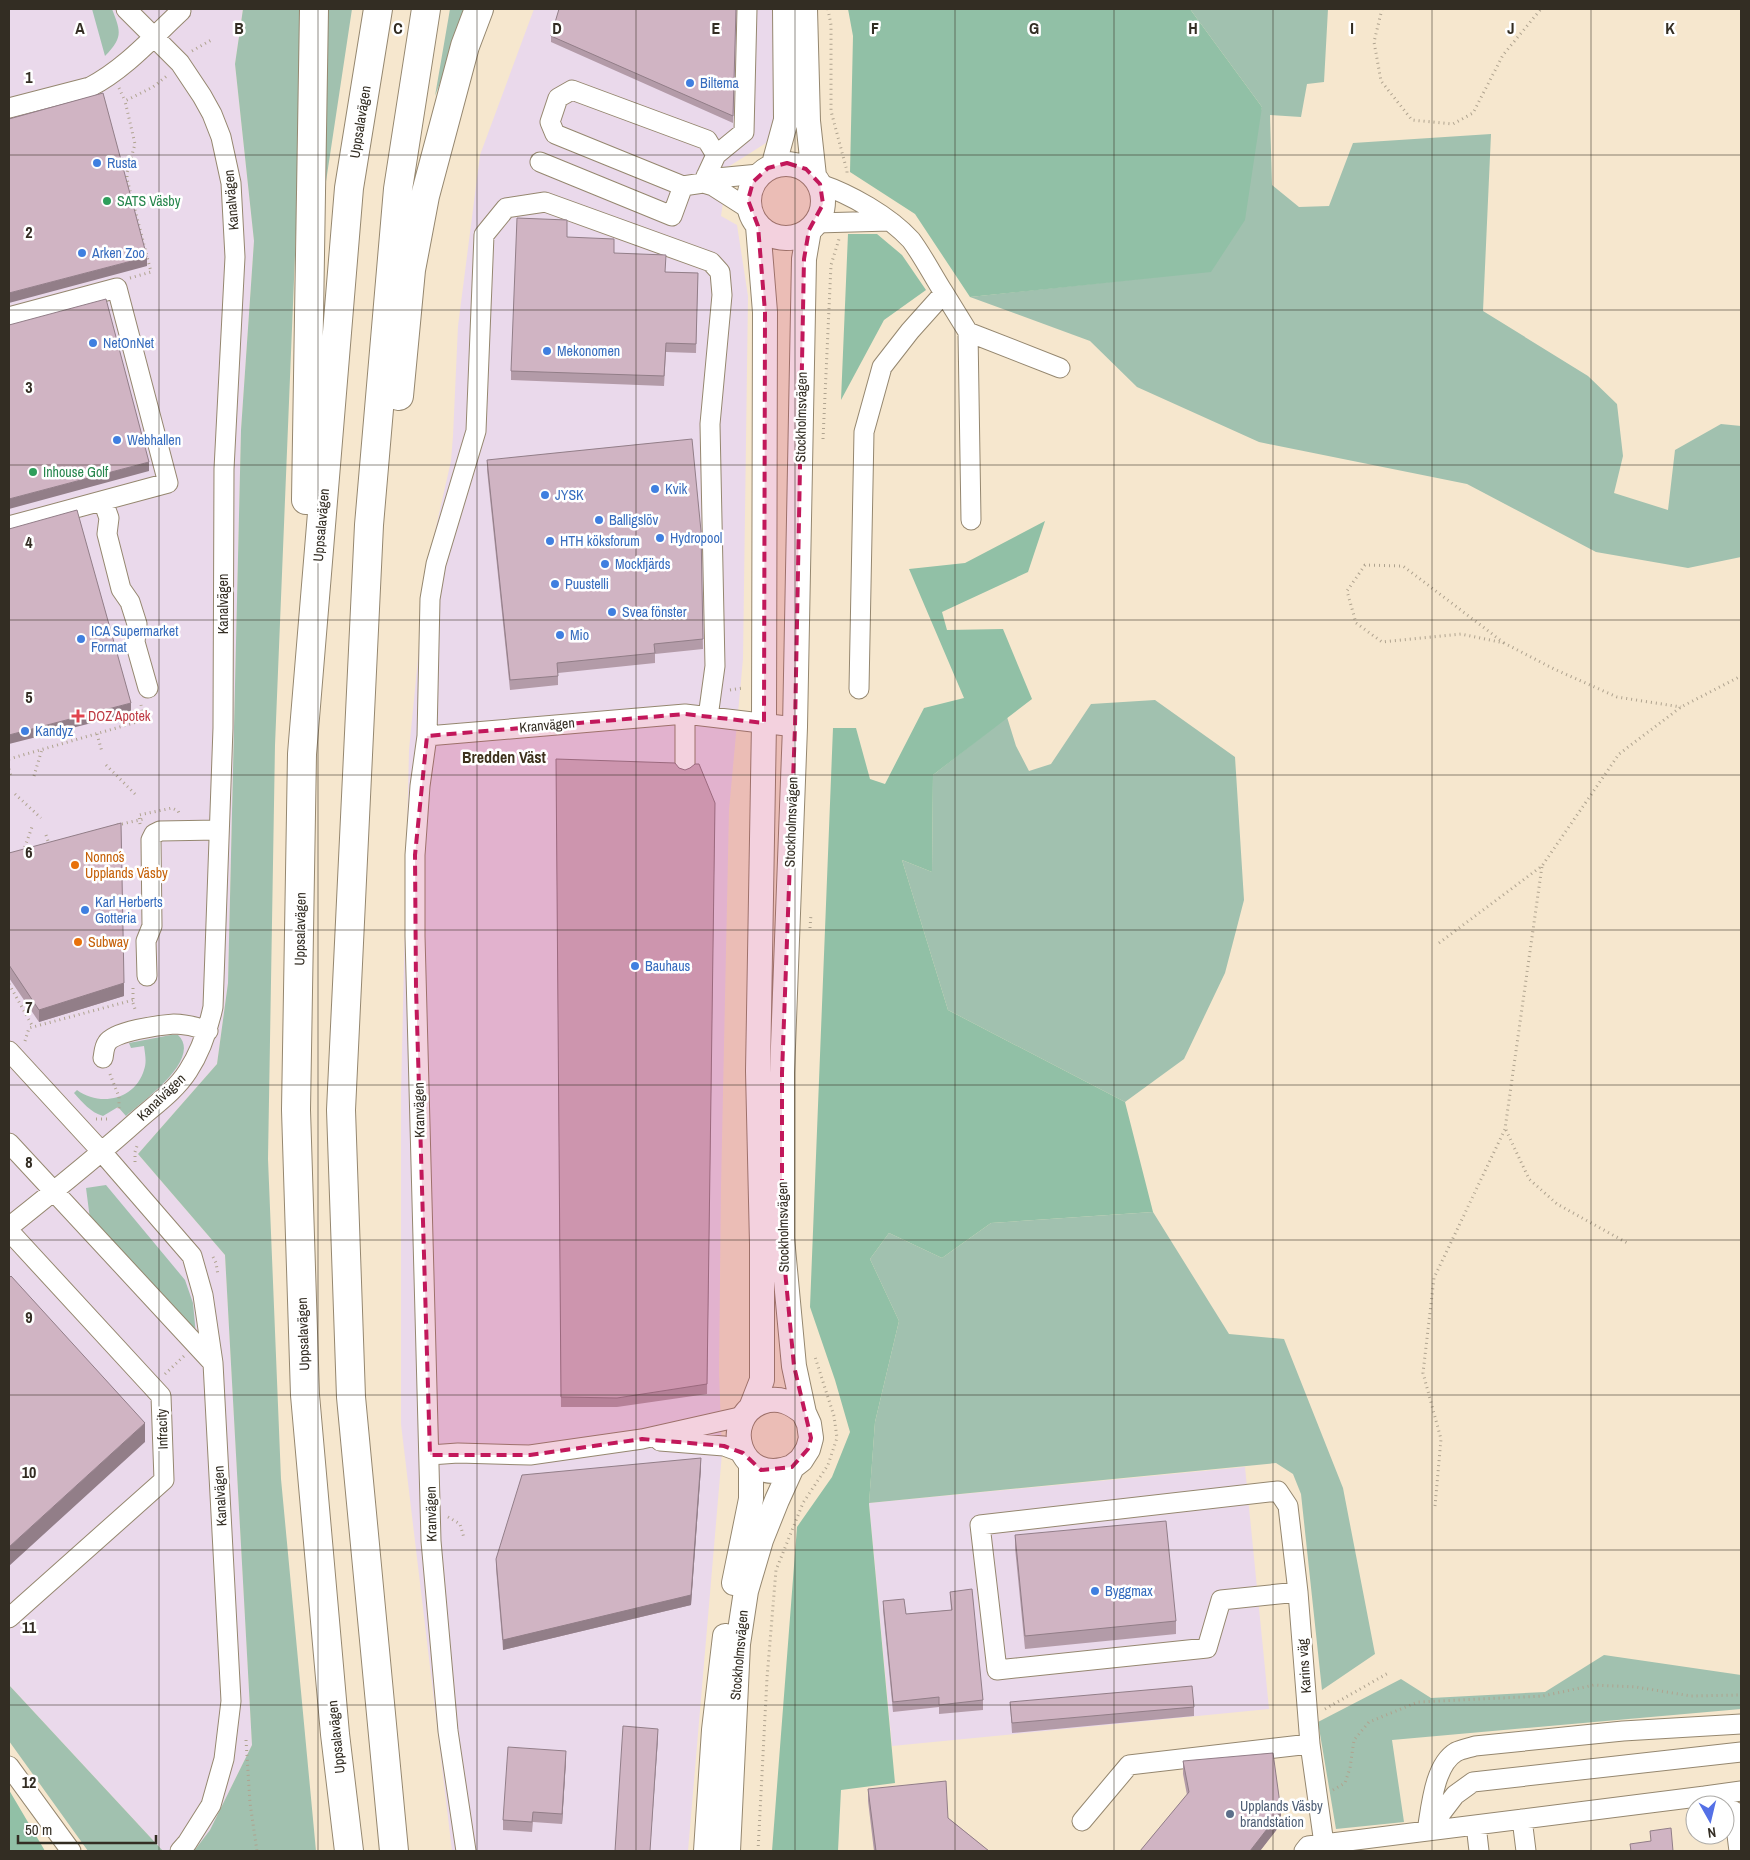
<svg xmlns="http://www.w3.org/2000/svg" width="1750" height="1860" font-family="'Archivo Narrow',sans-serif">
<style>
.commercial{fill:#ead9eb}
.green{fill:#a1c1af}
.forest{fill:#91c0a6}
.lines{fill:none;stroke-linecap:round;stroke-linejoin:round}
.minor-casing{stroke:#95876f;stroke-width:21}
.major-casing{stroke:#95876f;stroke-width:26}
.highway-casing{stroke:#95876f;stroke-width:30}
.path{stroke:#afa38f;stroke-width:3;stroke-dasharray:1 4;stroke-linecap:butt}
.minor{stroke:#fff;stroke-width:19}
.major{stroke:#fff;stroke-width:24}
.highway{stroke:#fff;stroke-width:28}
.wall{fill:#b39ba8}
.shaded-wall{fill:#927e88}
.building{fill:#d0b4c3;stroke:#927e88}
.marked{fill:#c2185b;fill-opacity:0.2;stroke:#c2185b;stroke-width:4;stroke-dasharray:10 6;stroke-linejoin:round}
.grid{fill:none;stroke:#332d23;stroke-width:1;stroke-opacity:0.55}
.shop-dot{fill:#3f7fe0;stroke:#fff;stroke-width:2}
.leisure-dot{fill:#2e9e5b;stroke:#fff;stroke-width:2}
.health-dot{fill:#e0444e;stroke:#fff;stroke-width:2}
.food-dot{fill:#e8710a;stroke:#fff;stroke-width:2}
.service-dot{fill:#5c6f8a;stroke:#fff;stroke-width:2}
.labels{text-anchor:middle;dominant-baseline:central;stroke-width:5;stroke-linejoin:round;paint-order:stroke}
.shop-label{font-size:14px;fill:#366cbe;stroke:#fff;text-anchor:start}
.street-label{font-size:14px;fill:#332d23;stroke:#fff}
.leisure-label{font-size:14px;fill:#27864d;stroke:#fff;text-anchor:start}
.health-label{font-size:14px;fill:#be3a42;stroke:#fff;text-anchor:start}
.food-label{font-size:14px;fill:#c56008;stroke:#fff;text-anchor:start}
.service-label{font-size:14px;fill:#4e5e75;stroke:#fff;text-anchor:start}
.quarter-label{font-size:16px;font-weight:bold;fill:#3e321d;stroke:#fff}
.grid-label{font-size:16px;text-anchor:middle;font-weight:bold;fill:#332d23;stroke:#fff;stroke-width:5;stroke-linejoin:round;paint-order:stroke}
</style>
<rect width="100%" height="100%" fill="#f6e7ce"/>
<path class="commercial" d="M9,9H243L235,64L254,241L241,430L228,983L217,1064L138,1154L225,1255L252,1745L210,1830L194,1851H163L9,1685Z
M534,9H776L774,119L766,143L728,167L721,216L737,225L748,296L743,659L729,810L721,1188L719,1372L722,1453L688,1851H452L401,1424V1093L409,750L424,598L431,549L451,461L453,436L458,326L480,155Z
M1245,1467L1269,1709L892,1746L869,1503Z"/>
<path class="green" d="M92,9H112C121,32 123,37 105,56Z
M243,9H301L299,157L275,745L268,1159L281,1479L316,1851H194L210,1830L252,1745L225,1255L138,1154L217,1064L228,983L241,430L254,241L235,64Z
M326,9H352L322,208Z
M450,9H468L435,96Z
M1190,9H1328L1324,82L1307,84L1301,117L1270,115L1272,185L1299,207L1329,206L1353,143L1491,134L1483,311L1588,376L1617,404L1623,456L1614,493L1668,510L1675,450L1721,424L1741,426V557L1688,568L1596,552L1467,484L1259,442L1137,387L1090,341L970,297L1211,271L1262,107Z
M1155,700L1235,757L1244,900L1225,973L1184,1059L1125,1102L948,1010L902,860L932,872L933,775L1007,717L1016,746L1029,771L1051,764L1091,704Z
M171,1035H178C203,1059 142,1102 126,1116L118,1107L103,1116C90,1112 83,1103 74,1093L77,1090C100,1107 135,1100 144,1070C147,1062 145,1054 144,1046L131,1048L129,1043Z
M106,1185L185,1280L193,1303L196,1335L90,1219L86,1188Z
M1153,1212L1229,1334L1284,1339L1343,1488L1375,1654L1322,1690L1301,1494L1293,1474L1276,1463L869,1503L875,1422L899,1321L870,1259L889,1233L942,1258L991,1223Z
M1604,1655L1741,1675V1709L1392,1740L1404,1822L1336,1829L1318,1722L1401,1679L1431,1698L1545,1692Z
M9,1685L163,1851H88L9,1741Z"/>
<path class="forest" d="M848,9H1190L1262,107L1245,220L1211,272L970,297L915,214L850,172L853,36Z
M848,234H877L902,255L926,290L884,320L841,400Z
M1045,521L1028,572L942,612L947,630L1003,629L1032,699L933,775L932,872L902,860L948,1010L1125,1102L1153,1212L991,1223L942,1258L889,1233L870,1259L899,1321L875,1422L869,1504L895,1783L841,1790L838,1851H772L797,1527L832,1477L850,1432L835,1380L810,1307L833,728H856L870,779L885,784L924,708L964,698L909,569L965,563Z
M9,1790L45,1851H9Z"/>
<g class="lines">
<defs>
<path id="minor" d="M9,108L90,87C125,69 153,37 181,11L178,9
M716,155L744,132L747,9
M540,162L672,216L683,186
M706,176L717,178L759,174
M703,183L716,155L707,140L572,90L558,98L550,122L555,134L683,186L703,183L713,186L749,209
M820,184C850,194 889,216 911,240C923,256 933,276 944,293L910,331L882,367L864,432L859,689
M816,223L890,221
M944,293L968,332L971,520
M9,317L117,288L168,483L9,526
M968,332L1060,368
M103,501L109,518L107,534L121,589L130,602L137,624L135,642L148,688
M427,736L430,599L436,564L476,431L484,235L506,208L545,202L711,262L720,272L722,295L710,424L715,666L708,717
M685,768V714
M147,976L146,941L152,926L151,840L154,834L160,831L218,830
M9,1051L101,1151L192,1256L203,1295L213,1363L231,1701L224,1759L211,1805L187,1843L180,1851
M103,1058C104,1053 104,1047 107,1043C114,1031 160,1025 174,1024C186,1024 197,1027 208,1031
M9,1143L213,1363
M9,1227C53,1192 97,1157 139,1119C155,1105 176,1090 188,1071C201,1051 208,1030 213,1007L223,728L224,469L235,257L231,183L221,137L212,114L202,96L180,63L126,9
M9,1231L161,1396L164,1480L9,1618
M660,1441L724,1446L743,1453
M430,1455L458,1453L530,1455L642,1439L744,1416
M1298,1592L1221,1600L1207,1648L997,1670L980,1525L1278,1491L1288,1506L1298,1592L1310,1744L1325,1851
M9,1766L71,1851
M1705,1796L1741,1791
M1734,1811L1739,1851
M1522,1819L1526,1851
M1082,1821L1129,1765L1310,1744
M1476,1825L1479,1851
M1429,1829L1455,1795L1473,1782L1741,1752
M1427,1831C1431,1808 1434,1765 1456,1752C1462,1749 1469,1748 1475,1746L1623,1731L1741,1724
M466,1851L448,1731L431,1541L415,936V855L420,786L427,736L685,714L795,727
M1304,1851L1308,1846L1324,1844L1705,1796L1723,1805"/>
<path id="major" d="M805,9L808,121L814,176
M749 201a37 37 0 1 1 74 0a37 37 0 1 1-74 0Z
M774,164L786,120L785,9
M751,1408L762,1380V1244L758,1071L764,723L765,312L758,226
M792,1467C738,1488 720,1417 762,1402C779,1396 792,1403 804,1413
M734,1583L751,1499V1464
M706,1851L714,1730L725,1636
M728,1851L738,1644L746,1591L761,1540L777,1500L792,1467L801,1460L808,1449L811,1438L809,1424L804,1413L794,1366L782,1238V1073L795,727L804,259L809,230"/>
<path id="highway" d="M399,396L411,270L425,196L465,46L479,9
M306,500L314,9
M349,1851L335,1734L305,1395L296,1110L302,754L349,188L378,9
M394,1851L351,1397L341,1110L369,525L398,189L426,9"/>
</defs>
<use href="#minor" class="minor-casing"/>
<use href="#major" class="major-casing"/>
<use href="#highway" class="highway-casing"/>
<path class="path" d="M828,9L831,25V111L847,171V176
M1382,9L1374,42L1381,81L1412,120L1453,124L1473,113L1503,55L1541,9
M192,51L213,39
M119,88L125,101
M130,278L151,272L127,179V173L135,144L125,101L153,87L168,75
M823,439L831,265L839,239
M1504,643L1403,566L1365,565L1347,591L1356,623L1382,642L1461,634L1504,643L1554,669L1617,697L1681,707
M730,690L743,688
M97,734L102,752
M9,759L144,720L141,705
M106,765L135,794
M9,769L11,776
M34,776L42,749
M15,794L41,818
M140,824L139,815L172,808L178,811L179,813
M117,825L144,819
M46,835L49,844
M23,852L32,827
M810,928L811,914
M1439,943L1542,866L1619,754L1681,707L1741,676
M9,984L33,1027
M133,988V1003L136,1012
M25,1041L29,1028L133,1000
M110,1074L119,1097V1111
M96,1119H109
M1506,1130L1529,1179L1557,1204L1629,1244
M135,1162V1152L137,1146
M213,1257L216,1263L218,1275
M165,1374L184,1356
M1435,1506L1441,1439L1423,1373L1434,1278L1505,1129L1542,866
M448,1517L460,1524L464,1538
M1325,1709L1390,1672
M246,1740L250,1803L257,1851
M1333,1790L1345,1783L1350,1768L1354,1740L1369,1722L1418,1702L1543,1696L1594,1685L1636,1687L1691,1696L1741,1695
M758,1851L767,1678L776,1570L803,1503L828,1465L837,1438L834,1416L815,1357"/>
<use href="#minor" class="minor"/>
<use href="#major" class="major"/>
<use href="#highway" class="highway"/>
</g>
<path class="wall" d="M736,9L733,123L551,42V36Z
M614,253L666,272L698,273L696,353L666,352L664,386L511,380V371Z
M487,460L701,531L703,649L655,654V663L558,673V685L510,690L487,470Z
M556,759L715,803L707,1394L617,1407H561Z
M9,853L124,996L39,1022L9,978Z
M701,1468L691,1605L503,1650L496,1569V1559Z
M1015,1535L1176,1621V1634L1025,1649L1015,1548Z
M950,1592L983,1700V1710L939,1714V1707L893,1712L883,1610V1601L906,1614L951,1610Z
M1010,1702L1194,1707V1716L1012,1733Z
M566,1760L562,1824L533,1822L532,1832L503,1830V1820Z
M1183,1761L1281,1824L1260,1851H1140L1187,1795L1183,1774Z
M868,1789L948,1818L989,1851H874L868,1801Z"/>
<path class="shaded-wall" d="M147,257V266L9,303V293Z
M149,462V471L9,509V499Z
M131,703V713L9,744V735Z
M124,983V996L39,1022V1010Z
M145,1423V1442L9,1566V1547Z
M701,1458V1468L691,1605L503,1650V1640Z
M658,1729V1739L650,1851Z
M566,1751V1760L562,1824V1814Z
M1281,1811V1824L1260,1851H1250Z"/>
<path class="building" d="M559,9H736L733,116L551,36Z
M103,93L147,257L9,293V119Z
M517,218L567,220V237L614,239V253L666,255L665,272L698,273L696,344L666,343L664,376L511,371Z
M106,299L149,462L9,499V325Z
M692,439L701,531L703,639L654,644L655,653L557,663L558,676L510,680L487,460Z
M77,510L131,703L9,735V529Z
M556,759L675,763L679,768L685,770L690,768L695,764H699L715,803L707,1384L617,1398L561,1397Z
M121,823L124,983L39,1010L9,965V853Z
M11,1276L145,1423L9,1547V1278Z
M701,1458L691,1595L503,1640L496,1559L522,1475Z
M1166,1521L1176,1621L1025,1636L1015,1535Z
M972,1589L983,1700L939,1705V1697L893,1702L883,1601L904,1599L906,1614L952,1610L950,1592Z
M1192,1686L1194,1707L1012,1723L1010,1702Z
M623,1726L658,1729L650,1851H615Z
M508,1747L566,1751L562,1814L533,1812L532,1822L503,1820Z
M1273,1753L1281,1811L1250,1851H1140L1189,1792L1183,1761Z
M946,1781L948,1818L989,1851H876L868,1789Z
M1671,1828L1673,1851H1631L1630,1844L1651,1841L1650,1831Z"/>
<path class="marked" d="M787,163L806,169L820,184L823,204L809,230L804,259L795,727L782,1073V1238L794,1366L811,1438L808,1449L792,1467L761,1470L743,1453L724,1446L642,1439L530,1455H430L416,988L415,855L427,736L685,714L764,723L765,312L758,226L748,200L753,182L768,168Z"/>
<path class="grid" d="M159,9V1851M318,9V1851M477,9V1851M636,9V1851M795,9V1851M955,9V1851M1114,9V1851M1273,9V1851M1432,9V1851M1591,9V1851M9,155H1741M9,310H1741M9,465H1741M9,620H1741M9,775H1741M9,930H1741M9,1085H1741M9,1240H1741M9,1395H1741M9,1550H1741M9,1705H1741"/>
<g class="shop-dot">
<circle cx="690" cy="83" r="5"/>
<circle cx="97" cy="163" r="5"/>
<circle cx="82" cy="253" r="5"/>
<circle cx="93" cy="343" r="5"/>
<circle cx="547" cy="351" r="5"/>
<circle cx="117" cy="440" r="5"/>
<circle cx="655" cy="489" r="5"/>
<circle cx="545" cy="495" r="5"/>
<circle cx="599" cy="520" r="5"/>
<circle cx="660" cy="538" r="5"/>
<circle cx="550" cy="541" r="5"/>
<circle cx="605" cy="564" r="5"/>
<circle cx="555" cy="584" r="5"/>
<circle cx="612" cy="612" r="5"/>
<circle cx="560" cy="635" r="5"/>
<circle cx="81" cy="639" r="5"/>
<circle cx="25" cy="731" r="5"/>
<circle cx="85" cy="910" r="5"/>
<circle cx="635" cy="966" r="5"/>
<circle cx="1095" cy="1591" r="5"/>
</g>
<g class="leisure-dot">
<circle cx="107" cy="201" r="5"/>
<circle cx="33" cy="472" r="5"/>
</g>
<path class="health-dot" d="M75.5 708.5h5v5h5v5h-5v5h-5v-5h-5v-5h5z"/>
<g class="food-dot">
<circle cx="75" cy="865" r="5"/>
<circle cx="78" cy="942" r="5"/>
</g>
<circle class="service-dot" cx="1230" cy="1814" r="5"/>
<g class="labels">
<g class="shop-label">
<text x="700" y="83">Biltema</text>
<text x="107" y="163">Rusta</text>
<text x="92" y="253">Arken Zoo</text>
<text x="103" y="343">NetOnNet</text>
<text x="557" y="351">Mekonomen</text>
<text x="127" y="440">Webhallen</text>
<text x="665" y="489">Kvik</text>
<text x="555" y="495">JYSK</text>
<text x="609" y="520">Balligslöv</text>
<text x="670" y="538">Hydropool</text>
<text x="560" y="541">HTH köksforum</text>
<text x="615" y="564">Mockfjärds</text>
<text x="565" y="584">Puustelli</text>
<text x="622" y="612">Svea fönster</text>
<text x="91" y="631">ICA Supermarket<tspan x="91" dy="16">Format</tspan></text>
<text x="570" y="635">Mio</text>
<text x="35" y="731">Kandyz</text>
<text x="95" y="902">Karl Herberts<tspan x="95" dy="16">Gotteria</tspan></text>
<text x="645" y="966">Bauhaus</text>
<text x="1105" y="1591">Byggmax</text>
</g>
<g class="street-label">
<text transform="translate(360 122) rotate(-81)">Uppsalavägen</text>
<text transform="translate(231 200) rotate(-95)">Kanalvägen</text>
<text transform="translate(801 417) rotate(-89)">Stockholmsvägen</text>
<text transform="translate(321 525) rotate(-85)">Uppsalavägen</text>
<text transform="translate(223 604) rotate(-90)">Kanalvägen</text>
<text transform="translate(547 725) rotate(-5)">Kranvägen</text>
<text transform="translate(791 822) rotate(-88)">Stockholmsvägen</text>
<text transform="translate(300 929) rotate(-89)">Uppsalavägen</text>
<text transform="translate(161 1097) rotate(-44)">Kanalvägen</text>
<text transform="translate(419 1110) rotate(-91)">Kranvägen</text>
<text transform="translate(783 1227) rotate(-91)">Stockholmsvägen</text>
<text transform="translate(303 1334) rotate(-92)">Uppsalavägen</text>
<text transform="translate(162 1429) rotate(-92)">Infracity</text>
<text transform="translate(220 1496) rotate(-93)">Kanalvägen</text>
<text transform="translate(431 1514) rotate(-91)">Kranvägen</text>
<text transform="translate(739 1655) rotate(-85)">Stockholmsvägen</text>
<text transform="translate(1304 1666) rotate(-94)">Karins väg</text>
<text transform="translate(336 1737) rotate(-96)">Uppsalavägen</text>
</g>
<g class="leisure-label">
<text x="117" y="201">SATS Väsby</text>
<text x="43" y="472">Inhouse Golf</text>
</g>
<g class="health-label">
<text x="88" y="716">DOZ Apotek</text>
</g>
<g class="food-label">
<text x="85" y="857">Nonno´s<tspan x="85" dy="16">Upplands Väsby</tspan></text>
<text x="88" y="942">Subway</text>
</g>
<g class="service-label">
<text x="1240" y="1806">Upplands Väsby<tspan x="1240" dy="16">brandstation</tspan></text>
</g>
<g class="quarter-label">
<text x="504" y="757">Bredden Väst</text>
</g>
</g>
<g class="grid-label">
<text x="80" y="34">A</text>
<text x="239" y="34">B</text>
<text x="398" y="34">C</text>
<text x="557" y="34">D</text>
<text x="716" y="34">E</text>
<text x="875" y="34">F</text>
<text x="1034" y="34">G</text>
<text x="1193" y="34">H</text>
<text x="1352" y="34">I</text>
<text x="1511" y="34">J</text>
<text x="1670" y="34">K</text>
<text x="29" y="83">1</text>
<text x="29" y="238">2</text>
<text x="29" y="393">3</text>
<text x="29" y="548">4</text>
<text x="29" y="703">5</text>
<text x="29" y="858">6</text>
<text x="29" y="1013">7</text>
<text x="29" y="1168">8</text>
<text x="29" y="1323">9</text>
<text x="29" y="1478">10</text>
<text x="29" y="1633">11</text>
<text x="29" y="1788">12</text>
</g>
<rect width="1750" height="1860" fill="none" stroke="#332d23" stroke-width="20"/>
<g transform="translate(1710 1820) rotate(172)"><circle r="24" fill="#ffffff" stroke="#adaba7"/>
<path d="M0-4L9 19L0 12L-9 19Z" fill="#5470e6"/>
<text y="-8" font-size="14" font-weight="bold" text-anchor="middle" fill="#332d23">N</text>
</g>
<path d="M18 1835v8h138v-8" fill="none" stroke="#332d23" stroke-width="2.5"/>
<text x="25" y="1835" font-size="15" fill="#332d23" stroke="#ffffff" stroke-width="4" paint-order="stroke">50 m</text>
</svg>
